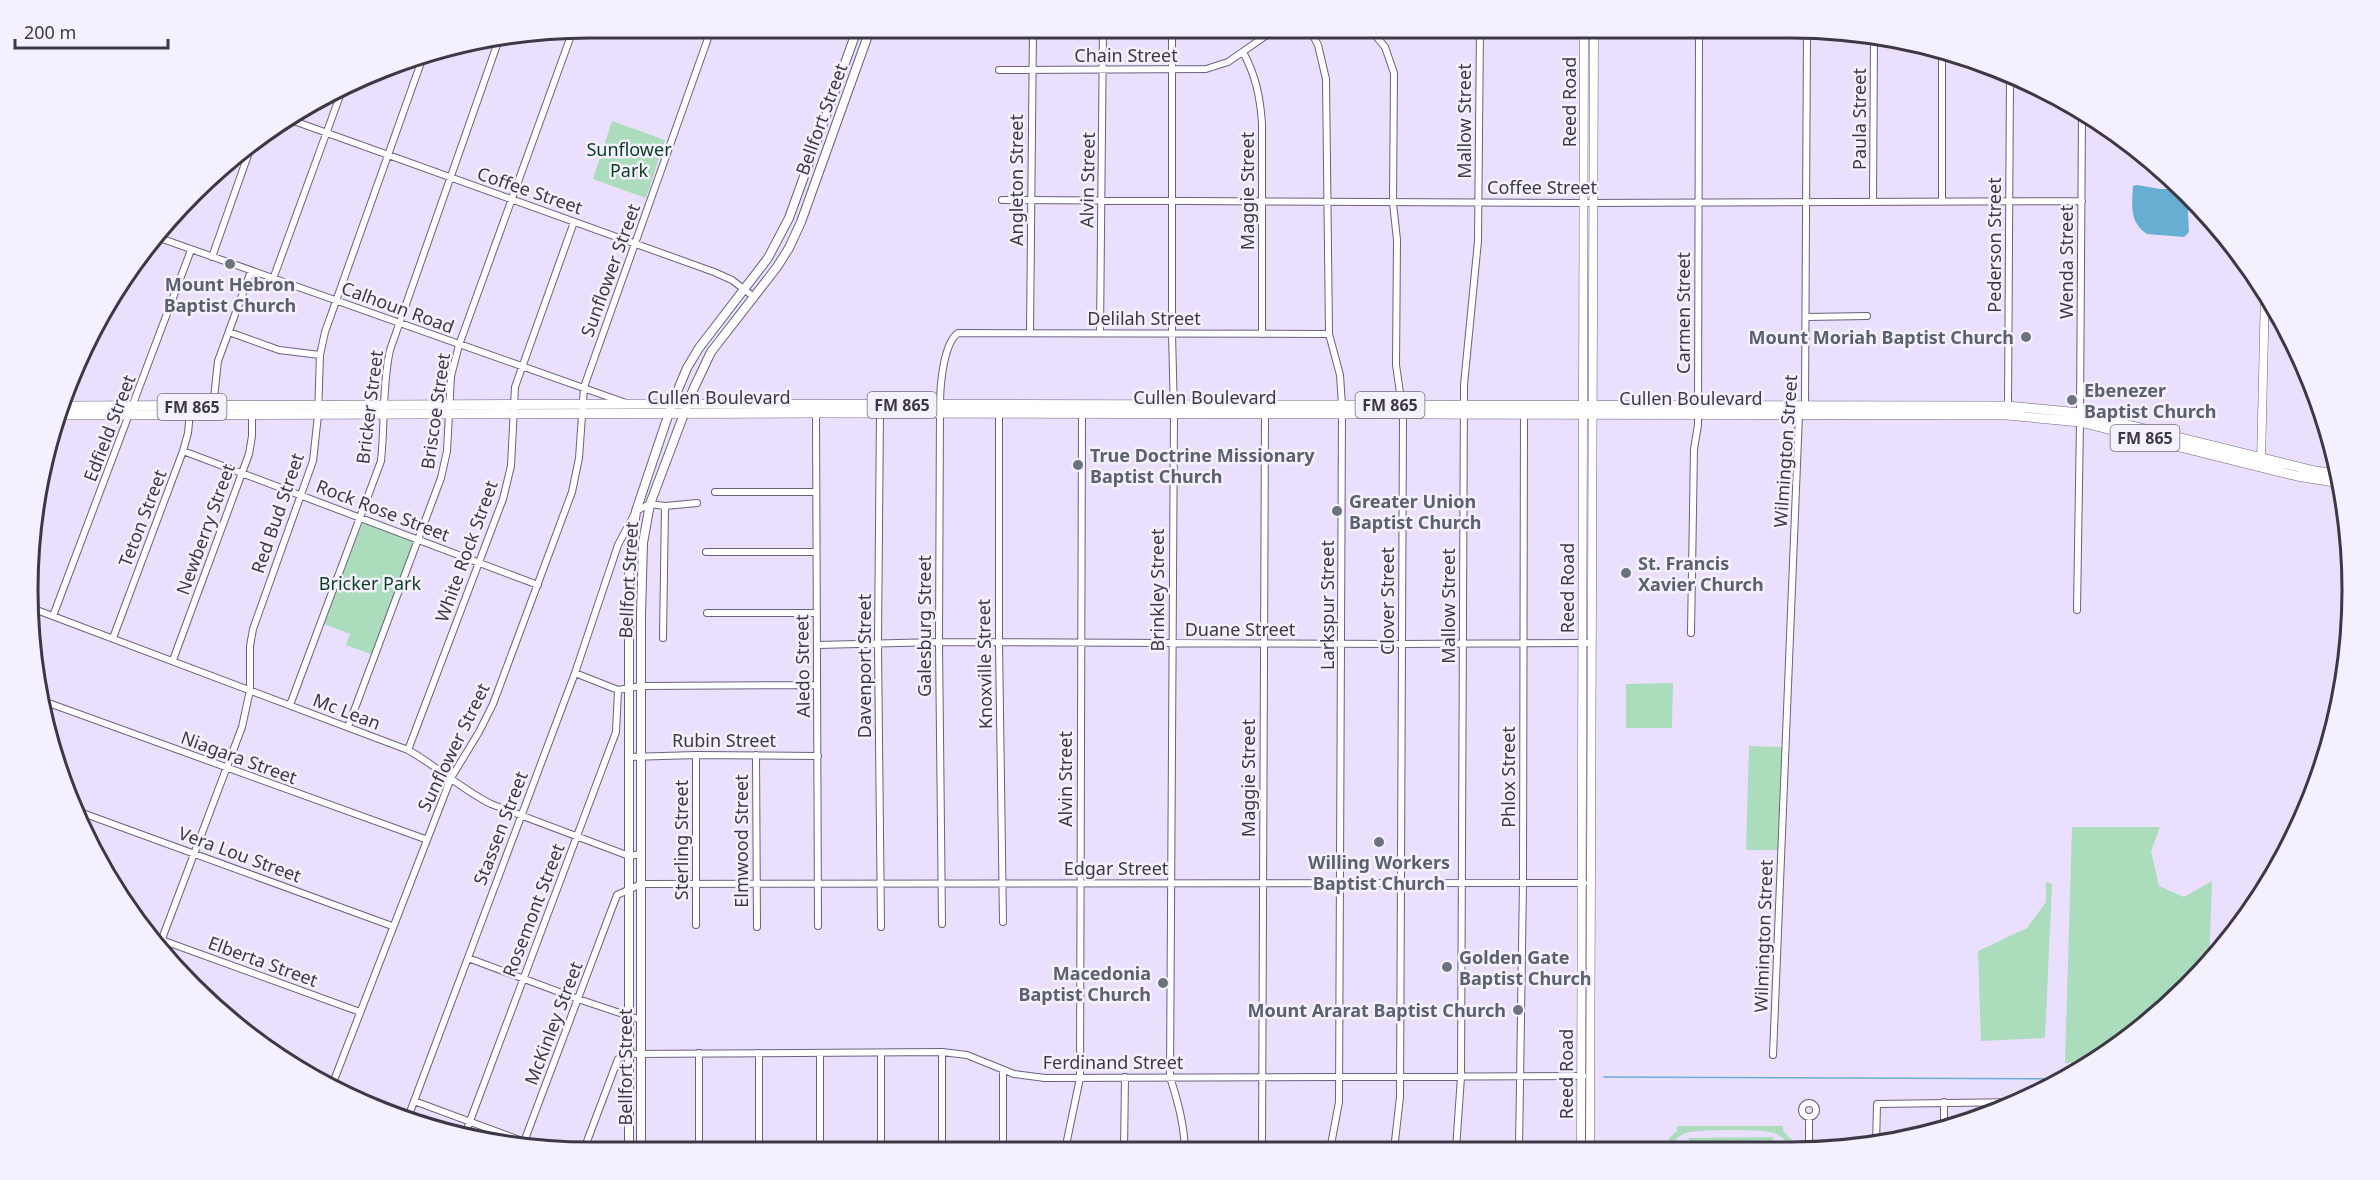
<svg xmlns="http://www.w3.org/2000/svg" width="2380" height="1180" font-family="'Noto Sans',sans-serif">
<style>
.green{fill:#abddbc}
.water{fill:#67aed2}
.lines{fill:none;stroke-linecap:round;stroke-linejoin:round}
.stream{stroke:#67aed2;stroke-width:1.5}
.minor-casing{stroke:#6c617c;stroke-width:8}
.tertiary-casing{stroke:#6c617c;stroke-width:9}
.secondary-casing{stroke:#6c617c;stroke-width:10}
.primary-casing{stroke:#6c617c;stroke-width:10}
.minor{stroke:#fff;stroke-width:6}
.tertiary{stroke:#fff;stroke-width:8}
.secondary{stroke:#fff;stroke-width:8}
.primary{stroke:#fff;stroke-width:9}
.worship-dot{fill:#6b7280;stroke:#f5f0fd;stroke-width:2}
.labels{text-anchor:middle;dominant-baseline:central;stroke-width:5;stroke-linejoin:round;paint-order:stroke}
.shield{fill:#f5f0fd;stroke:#746f7c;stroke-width:1.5}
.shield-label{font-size:16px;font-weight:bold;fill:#3d3845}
.street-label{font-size:18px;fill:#3d3845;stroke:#f5f0fd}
.park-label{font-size:18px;fill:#0a3e23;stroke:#f5f0fd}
.worship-label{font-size:18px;font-weight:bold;fill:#5b616d;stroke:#f5f0fd;text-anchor:start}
.rim{fill:none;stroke:#3d3845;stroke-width:3}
</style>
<rect width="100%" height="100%" fill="#ebdffe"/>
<path class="green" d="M612,121L665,140L646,198L593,179Z
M363,522L416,542L373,655L346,645L350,634L324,624Z
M1673,683L1672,728H1626V684Z
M1749,746L1783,747L1780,850H1746Z
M2072,827H2160L2151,851L2159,886L2184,897L2212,881L2209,965L2103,1058L2094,1063H2065Z
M2046,882L2052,884L2045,1038L1981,1041L1978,951L2027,928L2046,902Z
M1677,1126H1783V1131L1793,1141L1796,1148H1790C1786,1141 1782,1136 1774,1133C1765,1129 1695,1129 1686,1133C1678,1136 1673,1141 1670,1149H1665L1670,1137L1677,1131Z
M1773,1137V1148L1689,1149V1138Z"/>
<path class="water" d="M2137,185L2160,189H2181L2187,194L2189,232L2184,237L2147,234C2129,222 2132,205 2133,186Z"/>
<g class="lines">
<path class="stream" d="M1604,1077L2063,1079"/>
<defs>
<path id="minor" d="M1172,28V333L1174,414L1170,1077C1178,1102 1184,1124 1185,1150
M1309,28L1318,45L1326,79L1329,334L1340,375L1342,405L1339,1102L1330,1150
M1369,28L1385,47L1394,73L1393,203L1397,240L1396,365L1403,414L1400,1097L1394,1150
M1243,52C1256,76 1260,97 1262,123V334
M999,70L1206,69L1228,62L1277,28
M291,120L714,272L732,280L754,297
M1002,200L1584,203L2082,201
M1873,202L1874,36
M1942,202V49
M154,236L626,403
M212,257L253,141
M273,279L341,93
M1806,317L1867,316
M229,332L279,350L320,355
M1030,333L1033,27
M1100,333L1103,27
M213,407L218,361L251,271
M2008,408L2010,74
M999,410V643L1003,922
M816,411L818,926
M880,412L878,644L881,927
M2080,413L2082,112
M183,451L538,585
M715,492H816
M706,552H816
M34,609L408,750C437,766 461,789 491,804L629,856L641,854
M2077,610L2080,422
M707,613H816
M53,616L191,250
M1691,633L1694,449L1698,425L1699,28
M113,638L183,451L188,433L190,412
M663,638L665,506
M817,645L939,642L1401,644L1591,643
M173,660L249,454L252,436V411
M575,673L618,690L641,686L817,685
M43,701L425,839
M290,705L381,461C385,424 382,386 390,350L498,42
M348,727L441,478L447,451L451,376L459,345L573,30
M408,750L503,499L511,466L515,387L574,222
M756,755L757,927
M630,757L696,755L818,756
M77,811L392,926
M942,924L939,642L940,405C940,387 943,344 958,333L1329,334
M696,925V755
M156,938L360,1012
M160,944L242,727L250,690V646L253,629L313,461L318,415L320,355L325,332L424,54
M468,958L578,999L641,1020
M942,1052V1151
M759,1053V1151
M881,1053V1151
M1773,1055L1799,415L1805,406L1807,28
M331,1088L451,778L479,732L493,704L572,492L579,458L584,387L712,27
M414,1101L549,1151
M1802 1110a7 7 0 1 1 14 0a7 7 0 1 1-14 0Z
M1809,1117V1148
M407,1120L575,673L618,545L636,511L650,504L665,506L697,503
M1944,1127V1102
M464,1137L616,732L618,690
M1876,1145L1877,1104L2020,1102
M522,1147L617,895L641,884L1584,883
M1456,1149L1461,1077L1464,385L1478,241L1480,28
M1519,1149L1523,882L1524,412
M1065,1150L1080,1078L1082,412
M1124,1150L1125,1077
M1262,1150L1265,412
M699,1151V1053
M820,1151V1053
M1003,1151V1070
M583,1152L618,1059L628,1054L942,1052L967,1055L1014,1074L1045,1078L1583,1076"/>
<path id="tertiary" d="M2261,462L2265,291
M1581,1149L1584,28
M1590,1149L1594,28"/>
<path id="secondary" d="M629,1152V569L636,511L672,404L687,368L699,348L768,258L789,218L858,27
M641,1152V614L643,543L650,504L693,390L711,352L777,267L789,248L801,222L871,27"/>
<path id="primary" d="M66,406L672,404L2008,406L2080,413L2315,471L2338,474
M62,415L816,413L2007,415L2080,422L2297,476L2340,483"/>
</defs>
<use href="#minor" class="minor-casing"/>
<use href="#tertiary" class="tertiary-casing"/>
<use href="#secondary" class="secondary-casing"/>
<use href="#primary" class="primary-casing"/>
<use href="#minor" class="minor"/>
<use href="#tertiary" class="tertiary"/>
<use href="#secondary" class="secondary"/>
<use href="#primary" class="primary"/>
</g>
<g class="worship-dot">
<circle cx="230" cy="264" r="6"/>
<circle cx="2026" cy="337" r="6"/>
<circle cx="2072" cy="400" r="6"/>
<circle cx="1078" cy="465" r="6"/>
<circle cx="1337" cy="511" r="6"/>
<circle cx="1626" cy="573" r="6"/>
<circle cx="1379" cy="842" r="6"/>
<circle cx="1447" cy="967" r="6"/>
<circle cx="1163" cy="983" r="6"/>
<circle cx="1518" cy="1010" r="6"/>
</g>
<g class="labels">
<g class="shield">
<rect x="867.5" y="392" width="69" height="26" rx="4.5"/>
<rect x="1355.5" y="392" width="69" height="26" rx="4.5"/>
<rect x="157.5" y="394" width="69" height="26" rx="4.5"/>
<rect x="2110.5" y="425" width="69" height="26" rx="4.5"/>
</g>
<g class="shield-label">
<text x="902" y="405">FM 865</text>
<text x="1390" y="405">FM 865</text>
<text x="192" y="407">FM 865</text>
<text x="2145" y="438">FM 865</text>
</g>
<g class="street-label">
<text x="1126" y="55">Chain Street</text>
<text transform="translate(1569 102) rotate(-90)">Reed Road</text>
<text transform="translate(821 119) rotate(-70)">Bellfort Street</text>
<text transform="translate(1859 119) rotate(-90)">Paula Street</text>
<text transform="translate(1464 121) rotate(-90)">Mallow Street</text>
<text transform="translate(1016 180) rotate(-90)">Angleton Street</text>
<text transform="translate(1087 180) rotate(-89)">Alvin Street</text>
<text x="1542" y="187">Coffee Street</text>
<text transform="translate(530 190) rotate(19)">Coffee Street</text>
<text transform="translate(1247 191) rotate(-90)">Maggie Street</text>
<text transform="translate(1994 245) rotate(-90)">Pederson Street</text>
<text transform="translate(2066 262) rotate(-90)">Wenda Street</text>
<text transform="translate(610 270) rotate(-70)">Sunflower Street</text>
<text transform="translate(398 307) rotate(20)">Calhoun Road</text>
<text transform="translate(1683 313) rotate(-90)">Carmen Street</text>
<text x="1144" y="318">Delilah Street</text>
<text x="719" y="397">Cullen Boulevard</text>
<text x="1205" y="397">Cullen Boulevard</text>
<text x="1691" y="398">Cullen Boulevard</text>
<text transform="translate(369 407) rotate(-83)">Bricker Street</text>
<text transform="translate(435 411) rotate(-82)">Briscoe Street</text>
<text transform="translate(109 428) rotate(-69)">Edfield Street</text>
<text transform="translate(1785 451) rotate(-86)">Wilmington Street</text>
<text transform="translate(383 510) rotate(21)">Rock Rose Street</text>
<text transform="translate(277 513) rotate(-71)">Red Bud Street</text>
<text transform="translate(142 518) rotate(-69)">Teton Street</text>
<text transform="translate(205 529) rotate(-70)">Newberry Street</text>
<text transform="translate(466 551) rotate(-70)">White Rock Street</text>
<text transform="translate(628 580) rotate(-87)">Bellfort Street</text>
<text transform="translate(1567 588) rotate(-90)">Reed Road</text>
<text transform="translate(1157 590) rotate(-90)">Brinkley Street</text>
<text transform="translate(1387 601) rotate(-90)">Clover Street</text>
<text transform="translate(1327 605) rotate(-90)">Larkspur Street</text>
<text transform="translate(1448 606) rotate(-90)">Mallow Street</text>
<text transform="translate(924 626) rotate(-90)">Galesburg Street</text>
<text x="1240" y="629">Duane Street</text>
<text transform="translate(984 664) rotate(-91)">Knoxville Street</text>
<text transform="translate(802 666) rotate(-91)">Aledo Street</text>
<text transform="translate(864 666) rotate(-90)">Davenport Street</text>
<text transform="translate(347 711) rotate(21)">Mc Lean</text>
<text x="724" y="740">Rubin Street</text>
<text transform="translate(453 747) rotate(-64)">Sunflower Street</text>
<text transform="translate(239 757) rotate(20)">Niagara Street</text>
<text transform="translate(1508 777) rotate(-90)">Phlox Street</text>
<text transform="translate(1248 778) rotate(-90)">Maggie Street</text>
<text transform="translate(1065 779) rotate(-90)">Alvin Street</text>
<text transform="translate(500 828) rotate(-69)">Stassen Street</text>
<text transform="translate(681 840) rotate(-90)">Sterling Street</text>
<text transform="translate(741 841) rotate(-90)">Elmwood Street</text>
<text transform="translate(240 854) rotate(20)">Vera Lou Street</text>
<text x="1116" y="868">Edgar Street</text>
<text transform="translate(533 910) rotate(-69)">Rosemont Street</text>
<text transform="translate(1763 936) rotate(-88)">Wilmington Street</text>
<text transform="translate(263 961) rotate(20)">Elberta Street</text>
<text transform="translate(553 1023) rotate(-69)">McKinley Street</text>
<text x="1113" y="1062">Ferdinand Street</text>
<text transform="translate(625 1067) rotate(-90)">Bellfort Street</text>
<text transform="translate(1566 1074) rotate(-90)">Reed Road</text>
</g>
<g class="park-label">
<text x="629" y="149">Sunflower<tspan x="629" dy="21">Park</tspan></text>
<text x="370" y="583">Bricker Park</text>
</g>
<g class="worship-label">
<text x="230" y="284" text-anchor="middle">Mount Hebron<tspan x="230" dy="21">Baptist Church</tspan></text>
<text x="2014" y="337" text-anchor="end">Mount Moriah Baptist Church</text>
<text x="2084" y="390">Ebenezer<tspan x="2084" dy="21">Baptist Church</tspan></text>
<text x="1090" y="455">True Doctrine Missionary<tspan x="1090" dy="21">Baptist Church</tspan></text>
<text x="1349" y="501">Greater Union<tspan x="1349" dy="21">Baptist Church</tspan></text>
<text x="1638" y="563">St. Francis<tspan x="1638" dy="21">Xavier Church</tspan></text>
<text x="1379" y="862" text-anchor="middle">Willing Workers<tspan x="1379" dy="21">Baptist Church</tspan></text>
<text x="1459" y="957">Golden Gate<tspan x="1459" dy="21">Baptist Church</tspan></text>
<text x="1151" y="973" text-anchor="end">Macedonia<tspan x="1151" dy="21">Baptist Church</tspan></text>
<text x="1506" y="1010" text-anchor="end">Mount Ararat Baptist Church</text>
</g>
</g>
<path d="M0 0H2380V1180H0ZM590 38H1790A552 552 0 0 1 2342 590V590A552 552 0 0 1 1790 1142H590A552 552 0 0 1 38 590V590A552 552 0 0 1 590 38Z" fill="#f5f0fd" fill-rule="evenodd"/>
<path class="rim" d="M590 38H1790A552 552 0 0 1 2342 590V590A552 552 0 0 1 1790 1142H590A552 552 0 0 1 38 590V590A552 552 0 0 1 590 38Z"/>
<path d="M15 39v9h153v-9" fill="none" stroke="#3d3845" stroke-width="3"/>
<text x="24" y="39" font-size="18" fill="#3d3845" stroke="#f5f0fd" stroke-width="4.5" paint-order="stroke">200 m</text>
</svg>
